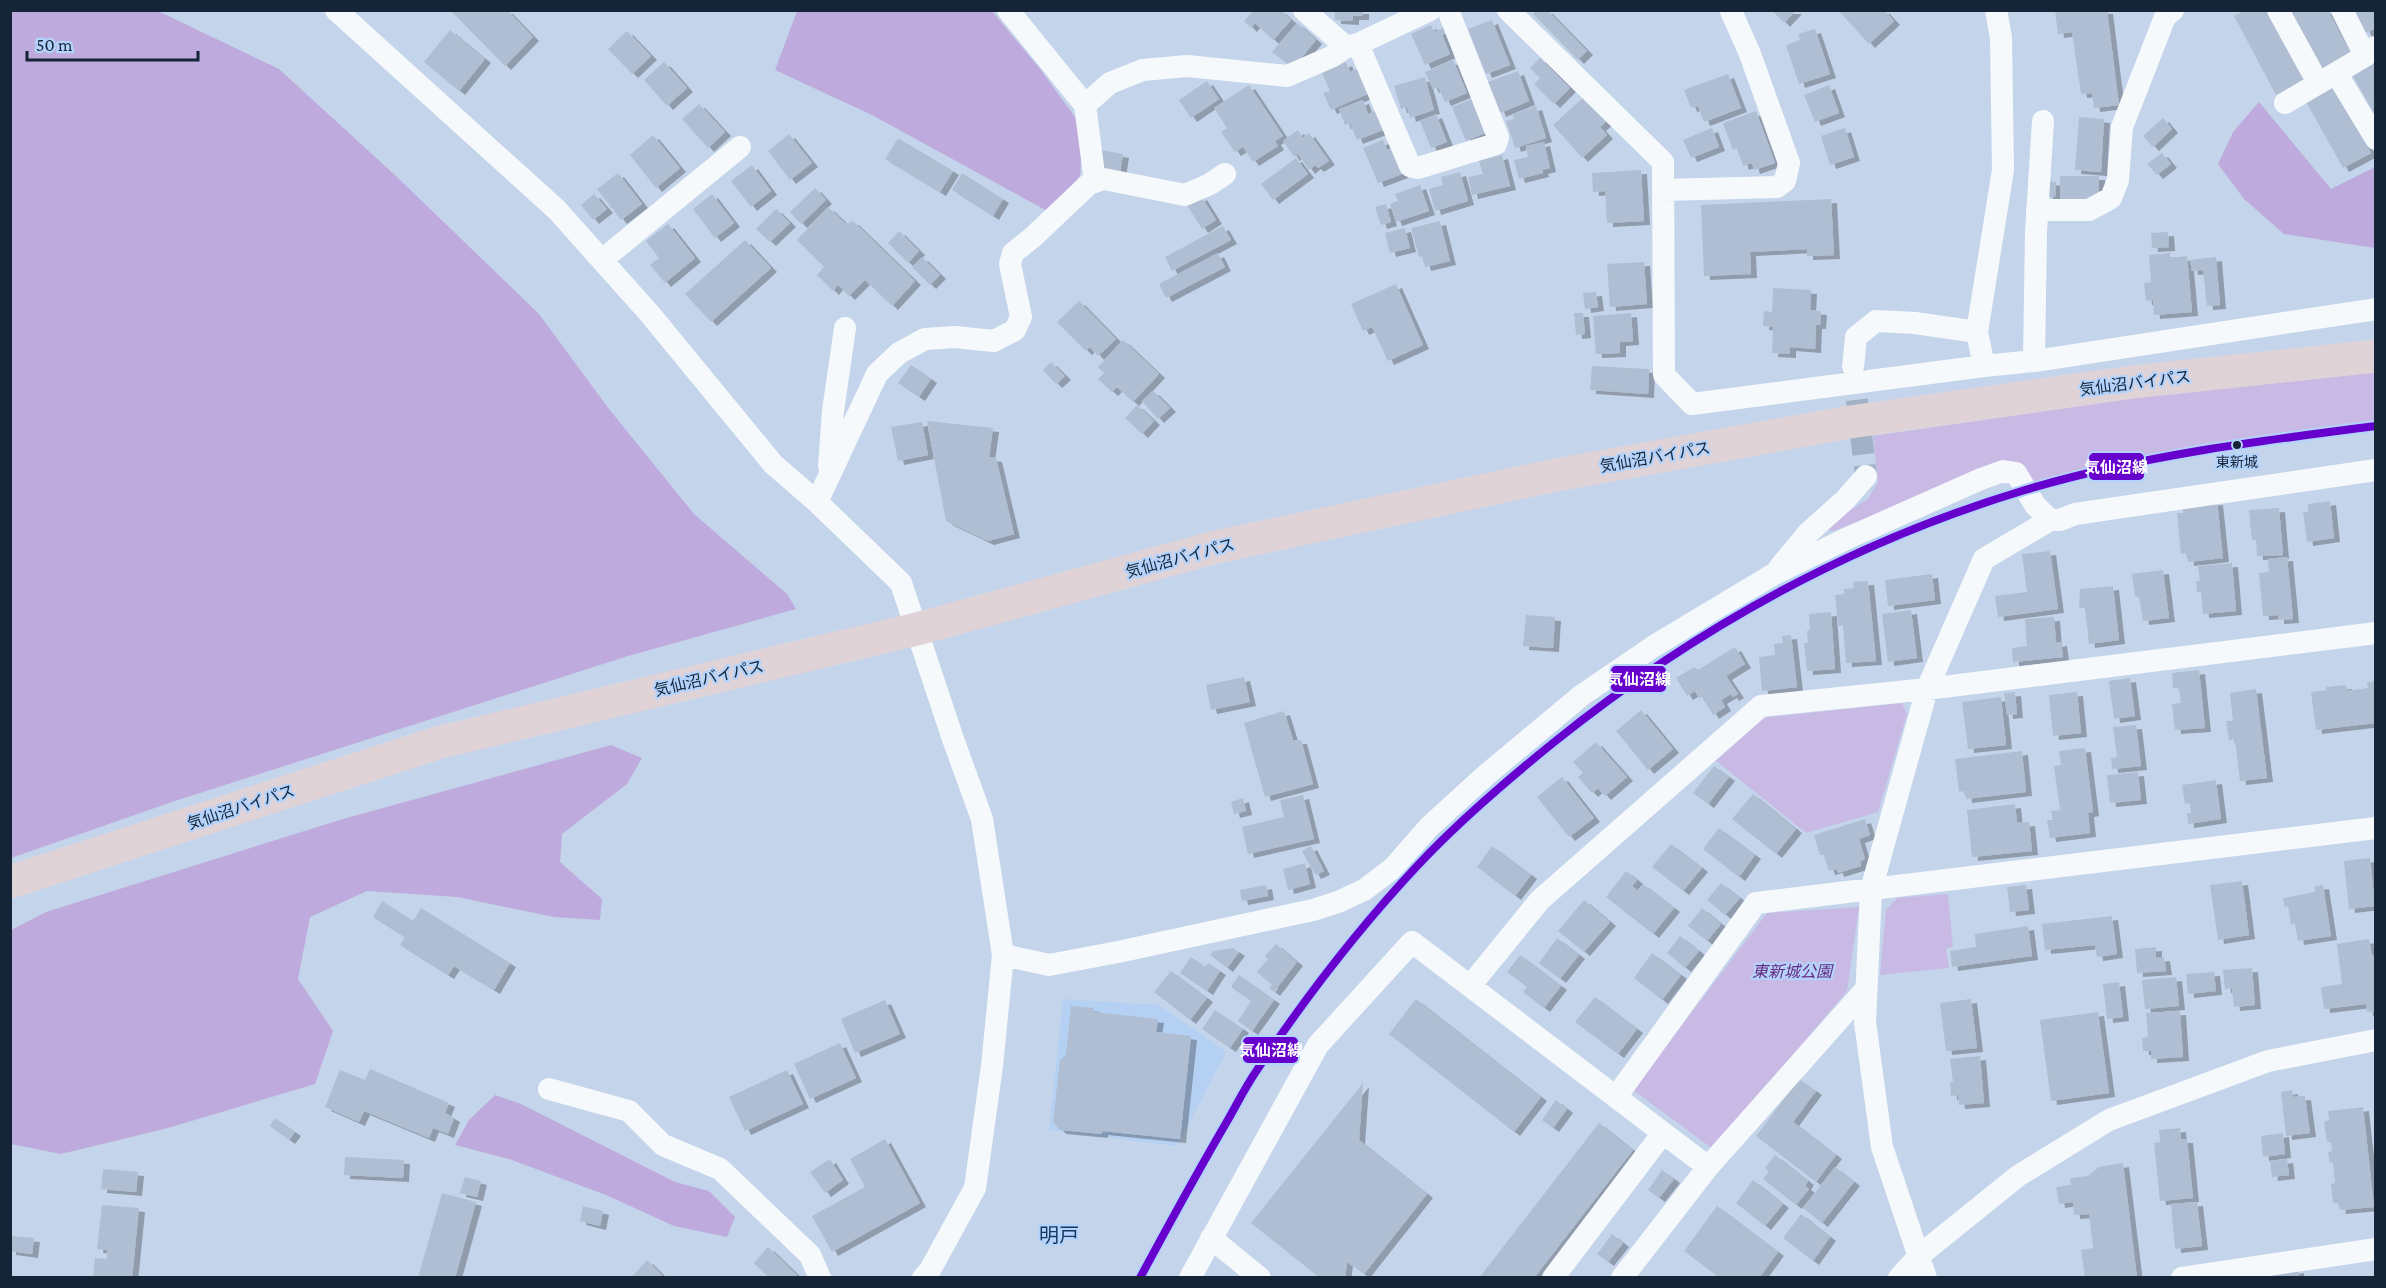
<svg xmlns="http://www.w3.org/2000/svg" width="2386" height="1288" font-family="'Crimson Pro','Noto Sans JP',serif">
<style>
.built{fill:#b4d0f2}
.green{fill:#c8bae4}
.forest{fill:#beaadc}
.building{fill:#afbed2;filter:url(#shadow)}
.lines{fill:none;stroke-linecap:round;stroke-linejoin:round}
.minor-tunnel{stroke:#a1b2c7;stroke-width:22;stroke-dasharray:22 11;stroke-linecap:butt}
.minor{stroke:#f6f9fc;stroke-width:22}
.highway{stroke:#e0d3d8;stroke-width:33}
.bus-1-casing{stroke:#b3d3fc;stroke-width:12}
.bus-1{stroke:#60c;stroke-width:8}
.bus-dot{fill:#152437;stroke:#b3d3fc;stroke-width:2}
.labels{text-anchor:middle;dominant-baseline:central;stroke-width:4.5;stroke-linejoin:round;paint-order:stroke}
.bus-label{font-size:14px;fill:#152437;stroke:#b3d3fc}
.street-label{font-size:16px;fill:#152437;stroke:#b3d3fc}
.park-label{font-size:16px;font-style:italic;fill:#682a81;stroke:#b3d3fc}
.quarter-label{font-size:20px;fill:#153861;stroke:#b3d3fc}
.line-badge{stroke:#b3d3fc;stroke-width:2}
.badge-label{font-size:16px;text-anchor:middle;font-weight:bold;fill:#fff}
</style>
<defs>
<filter id="shadow"><feDropShadow dx="6" dy="4" stdDeviation="0" flood-color="#0004"/></filter>
</defs>
<rect width="100%" height="100%" fill="#c4d5eb"/>
<path class="built" d="M1063,999L1159,1005L1226,1052L1177,1146L1049,1130Z"/>
<path class="green" d="M2375,366V421L2271,435L2134,458L2032,482L2021,469L1864,519L1833,531L1827,530L1829,523L1868,499L1878,482L1873,436L2291,375Z
M1902,703L1907,714L1878,812L1806,833L1714,759L1762,718Z
M1948,894L1953,947L1946,948L1949,968L1880,975L1886,910L1897,898Z
M1859,907L1847,991L1713,1149L1633,1090L1767,913Z"/>
<path class="forest" d="M10,11H158L279,69L396,176L539,314L609,409L694,514L787,594L796,609L628,656L172,802L11,858Z
M797,11H992L1040,69L1083,128L1080,176L1049,212L872,115L775,70Z
M2259,102L2331,189L2375,167V248L2284,234L2244,199L2218,164L2233,132Z
M611,745L642,758L627,784L562,834L560,862L602,899L600,920L554,917L457,897L367,891L310,917L298,979L333,1031L315,1084L168,1128L61,1154L11,1144V930L46,912L343,819Z
M495,1095L521,1104L675,1182L709,1191L735,1217L727,1237L674,1226L606,1195L509,1159L455,1145L469,1120Z"/>
<path class="building" d="M450,10H507L533,37L505,66Z
M1254,10H1280L1291,20L1273,40L1255,23L1251,28L1244,21Z
M1335,10H1363V16H1353V21L1335,20Z
M1537,10H1547L1587,51L1578,60L1533,14Z
M1772,10H1796L1784,23Z
M1838,10H1884L1894,21L1869,44Z
M2055,10H2107L2119,105L2094,108L2092,93L2081,94L2072,32L2058,34Z
M2245,10H2270L2307,79L2276,95L2234,16Z
M2288,10H2328L2352,56L2322,72Z
M2354,10H2376V28L2366,33Z
M1492,20L1510,65L1486,74L1468,29Z
M1297,23L1316,40L1293,68L1272,52Z
M1431,25L1434,32L1445,27L1448,32L1442,35L1450,54L1425,65L1411,34Z
M1815,29L1830,74L1799,84L1786,45L1800,40L1798,34Z
M450,30L485,59L459,91L424,62Z
M627,31L651,56L632,74L608,49Z
M1540,58L1570,88L1554,104L1534,84L1540,78L1530,68Z
M1453,60L1467,93L1445,102L1438,87L1433,89L1425,72Z
M2376,60V117L2351,73Z
M664,62L687,88L667,106L644,80Z
M1346,62L1350,72L1359,68L1370,93L1331,110L1323,93L1330,91L1322,73Z
M1518,71L1529,101L1500,113L1488,82Z
M1728,74L1741,108L1704,122L1698,106L1691,108L1684,90Z
M1425,77L1434,110L1410,118L1407,107L1401,109L1394,86Z
M1207,81L1219,99L1191,118L1179,100Z
M2332,82L2371,153L2343,168L2304,98Z
M1249,85L1283,136L1275,141L1278,146L1253,162L1243,147L1235,152L1221,132L1227,128L1214,108Z
M1829,85L1839,113L1815,122L1804,95Z
M1586,95L1608,120L1600,127L1607,135L1582,158L1553,125Z
M1474,98L1488,132L1466,141L1452,107Z
M1363,100L1368,114L1376,111L1383,130L1357,140L1350,123L1345,125L1339,109Z
M699,104L725,132L708,148L682,119Z
M1536,106L1546,138L1515,148L1506,121L1514,119L1513,114Z
M1756,111L1775,163L1754,170L1752,163L1743,166L1737,148L1733,150L1723,123Z
M1436,114L1447,142L1431,148L1420,121Z
M2079,117L2104,119L2101,172L2075,170Z
M2163,118L2172,129L2153,147L2143,136Z
M1712,128L1719,147L1691,158L1683,140Z
M1845,128L1854,157L1830,165L1821,136Z
M1298,130L1303,138L1309,133L1329,161L1318,168L1315,165L1309,170L1298,154L1294,157L1283,141Z
M789,134L812,163L790,180L768,151Z
M653,135L680,168L656,188L630,155Z
M898,138L953,171L940,192L885,159Z
M1383,140L1387,150L1391,148L1402,174L1378,183L1363,148Z
M1544,142L1550,168L1542,170L1543,173L1519,179L1514,160L1528,157L1526,146Z
M1101,150L1123,154L1120,173L1098,169Z
M2162,153L2171,164L2157,175L2147,164Z
M1502,155L1510,186L1472,195L1468,177L1483,174L1479,161Z
M1296,158L1308,174L1273,200L1261,184Z
M752,165L771,191L751,207L731,181Z
M1641,170L1644,221L1607,223L1605,191L1593,192L1592,173Z
M1460,172L1468,201L1435,211L1429,189L1443,185L1441,177Z
M618,173L642,204L621,220L597,189Z
M962,173L1003,199L993,216L952,190Z
M2060,176H2099V200H2060Z
M2047,181L2056,182L2055,197H2047Z
M1420,185L1429,211L1396,222L1390,204L1398,201L1395,194Z
M815,188L826,200L801,224L790,212Z
M594,194L607,209L593,220L581,205Z
M712,194L734,223L715,238L693,209Z
M1201,196L1216,220L1202,229L1187,205Z
M1831,199L1834,255L1807,256V249L1750,252L1751,274L1704,276L1701,205Z
M1386,204L1391,222L1381,225L1375,207Z
M828,207L846,224L853,221L915,281L892,306L865,280L849,296L838,285L833,291L817,275L824,267L797,240Z
M776,209L790,223L770,242L756,229Z
M1440,221L1450,261L1425,267L1422,256L1419,257L1411,228Z
M668,224L695,258L665,283L650,265L659,258L646,241Z
M1223,226L1231,240L1172,271L1165,257Z
M1405,228L1410,248L1390,253L1385,233Z
M899,231L919,251L908,263L888,243Z
M2168,232L2169,247L2152,248L2151,233Z
M745,240L771,268L711,322L685,294Z
M1218,253L1225,267L1166,298L1159,284Z
M2170,253V258L2187,256L2192,312L2154,315L2153,300L2146,301L2144,283L2151,282L2149,255Z
M922,257L940,275L930,285L912,267Z
M2216,257L2220,305L2207,306L2203,270L2192,271L2190,260Z
M1644,262L1647,304L1610,307L1607,264Z
M1396,284L1423,345L1388,361L1372,327L1363,331L1351,304Z
M1773,288L1811,290L1810,310L1821,311L1820,325H1816L1815,349L1790,347V354L1772,353L1773,327L1763,326L1764,311L1772,312Z
M1596,292L1598,307L1585,309L1583,293Z
M1079,301L1116,339L1098,356L1090,347L1086,351L1057,322Z
M1574,313H1583L1585,334L1576,335Z
M1631,313L1633,341L1620,342V353L1596,354L1593,316Z
M1123,340L1159,374L1133,402L1117,387L1112,392L1098,379L1104,373L1098,367Z
M1051,362L1065,376L1056,384L1043,370Z
M911,365L931,379L919,397L898,383Z
M1592,366L1649,369L1648,394L1590,390Z
M1153,391L1170,408L1158,419L1142,401Z
M1137,405L1154,421L1142,434L1125,418Z
M927,421L993,428L989,457L996,458L1014,534L988,541L946,521Z
M922,422L928,455L898,461L891,427Z
M2217,501L2223,558L2188,562L2187,553L2181,554L2177,513H2183L2182,505Z
M2330,501L2334,538L2307,542L2303,512H2308V504Z
M2279,508L2283,555L2257,556L2256,540H2252L2249,510Z
M2050,551L2058,609L1998,617L1995,596L2027,592L2022,554Z
M2287,557L2293,619L2278,620V615L2263,616L2259,573L2269,572L2268,559Z
M2232,563L2236,611L2203,614L2201,592H2197L2196,581H2200L2198,566Z
M2163,570L2169,618L2143,621L2139,597H2135L2132,574Z
M1932,574L1935,600L1888,606L1885,580Z
M1868,581L1876,661L1846,663L1843,626H1838L1835,595L1844,594V589L1854,588L1853,582Z
M2113,586L2119,640L2089,644L2085,608H2079L2080,589Z
M1911,610L1917,658L1888,662L1882,614Z
M1831,612L1835,669L1807,671L1804,643H1808L1807,631L1810,630L1809,614Z
M1526,615L1555,617L1553,648L1523,646Z
M2054,617L2056,643L2061,642L2063,657L2013,662L2012,648L2027,646L2025,619Z
M1791,635L1797,687L1762,691L1759,657L1775,655L1774,644L1783,643L1782,636Z
M1735,647L1745,664L1726,676L1738,694L1733,697L1731,694L1721,700L1725,707L1713,715L1702,697L1699,698L1695,691L1687,696L1676,678L1694,667L1698,670Z
M2199,670L2205,728L2175,730L2172,704L2181,703L2179,688H2173L2172,673Z
M1244,677L1250,702L1211,710L1206,685Z
M2130,678L2135,716L2114,719L2109,681Z
M2376,681V723L2316,730L2311,692L2327,690L2326,687L2346,685L2347,691L2368,688L2367,682Z
M2256,689L2267,778L2240,781L2235,739L2229,740L2226,721H2233L2230,693Z
M2015,692L2017,714L2007,715L2004,693Z
M2077,692L2081,733L2053,736L2049,695Z
M2001,697L2006,745L1968,749L1962,702Z
M1641,710L1673,749L1648,770L1616,731Z
M1284,711L1293,740H1301L1313,784L1265,797L1244,723Z
M2136,725L2141,766L2112,769L2111,758L2117,757L2113,727Z
M1596,742L1627,777L1605,796L1598,788L1592,793L1578,777L1583,773L1573,762Z
M2085,748L2093,812L2088,813L2090,833L2050,838L2047,820H2053L2051,811L2060,810L2054,766L2061,765L2059,751Z
M2022,751L2026,792L1966,799L1965,791L1959,792L1955,759Z
M1714,766L1729,777L1708,804L1693,793Z
M2138,772L2141,800L2110,803L2107,775Z
M1562,777L1594,818L1569,837L1537,797Z
M2216,780L2221,819L2188,824L2187,813H2191L2190,803L2185,804L2182,785Z
M1753,794L1796,829L1776,854L1732,819Z
M1303,795L1314,839L1248,854L1242,827L1284,817L1280,800Z
M1243,798L1246,811L1234,814L1231,802Z
M2015,804L2017,823L2029,822L2032,851L1972,857L1967,810Z
M1865,819L1870,835L1859,839L1865,859L1860,861L1861,866L1838,873L1837,869L1829,871L1824,855H1820L1814,835Z
M1719,828L1755,855L1739,877L1703,849Z
M1671,844L1702,868L1683,891L1652,867Z
M1311,846L1324,871L1315,875L1302,851Z
M1492,846L1531,875L1515,896L1477,867Z
M2370,858L2375,906L2349,909L2344,861Z
M1305,863L1310,884L1288,890L1283,869Z
M1626,871L1637,880L1632,886L1638,891L1643,884L1674,908L1653,934L1606,897Z
M2242,881L2249,935L2218,940L2210,885Z
M1721,883L1740,898L1725,915L1707,900Z
M1266,885L1268,896L1242,901L1240,890Z
M2026,885L2029,910L2010,912L2007,887Z
M2323,885L2331,936L2298,941L2295,924H2291L2288,906L2285,907L2283,898L2315,892V886Z
M1584,900L1610,922L1584,952L1558,931Z
M382,901L413,921L421,908L510,963L494,990L454,966L448,975L400,945L405,937L373,917Z
M1702,908L1721,924L1707,941L1688,926Z
M2112,916L2117,954L2097,957L2095,945L2045,950L2042,924Z
M2028,926L2032,956L1952,967L1950,951L1976,947L1975,934Z
M1680,936L1699,951L1685,968L1667,953Z
M1557,938L1579,955L1560,979L1539,963Z
M2369,939L2372,956L2376,955V1011L2367,1012L2366,1004L2324,1009L2321,987L2342,984L2337,944Z
M1276,944L1297,962L1274,992L1269,988L1272,985L1257,972L1268,959L1265,956Z
M2156,947V958L2164,957L2166,971L2137,973L2135,949Z
M1233,948L1239,952L1227,968L1210,955L1213,951Z
M1652,953L1681,975L1662,1000L1634,978Z
M1520,955L1561,986L1544,1008L1523,992L1527,987L1507,972Z
M1191,957L1205,967L1208,963L1220,971L1207,991L1180,973Z
M2252,968L2255,1005L2234,1007L2232,988L2225,989L2223,970Z
M1171,971L1207,998L1190,1020L1154,992Z
M2214,972L2216,991L2188,994L2186,974Z
M1239,975L1274,1000L1252,1031L1238,1021L1251,1001L1231,987Z
M2176,977L2179,1006L2145,1009L2142,980Z
M2119,982L2123,1017L2107,1019L2103,984Z
M1595,997L1637,1029L1618,1054L1575,1022Z
M1416,999L1541,1097L1514,1132L1389,1034Z
M1971,999L1977,1048L1946,1051L1940,1003Z
M885,1000L900,1034L855,1053L841,1019Z
M1071,1006L1094,1008L1093,1012L1158,1019L1156,1032L1191,1036L1180,1139L1102,1131V1134L1060,1130L1053,1122L1060,1060L1066,1055Z
M1215,1010L1243,1029L1230,1048L1202,1029Z
M2180,1011L2183,1057L2151,1059V1051H2143L2142,1038L2148,1037L2146,1013Z
M2098,1012L2109,1093L2051,1101L2040,1020Z
M840,1043L856,1078L810,1099L794,1064Z
M1980,1056L1984,1103L1959,1105L1958,1095L1951,1096L1950,1082H1953L1950,1059Z
M370,1069L449,1103L445,1113L454,1118L448,1134L433,1128L429,1138L364,1111L359,1122L325,1107L340,1070L365,1080Z
M787,1070L803,1104L745,1131L729,1097Z
M1799,1079L1816,1091L1793,1122L1836,1155L1816,1182L1756,1136Z
M1363,1083L1359,1140L1427,1194L1364,1274L1347,1262L1345,1278H1320L1251,1223Z
M2292,1090L2293,1097L2305,1096L2310,1133L2286,1136L2281,1092Z
M1556,1100L1567,1109L1553,1128L1542,1120Z
M2363,1107L2374,1207L2340,1210L2339,1203H2333L2331,1184L2335,1183L2333,1163H2330L2328,1152L2332,1151L2331,1142H2327L2324,1122L2329,1120L2328,1111Z
M275,1118L295,1132L289,1140L270,1126Z
M1599,1123L1633,1150L1534,1278H1479Z
M2180,1128L2181,1139H2187L2193,1198L2160,1201L2154,1143L2160,1142L2159,1130Z
M2283,1133L2285,1154L2263,1157L2261,1136Z
M885,1139L920,1203L832,1252L812,1216L865,1187L850,1159Z
M1775,1155L1808,1181L1805,1186L1809,1189L1796,1205L1763,1179L1769,1171L1765,1168Z
M345,1157L404,1160L403,1178L344,1175Z
M830,1159L843,1180L825,1193L810,1172Z
M2287,1159L2289,1175L2272,1177L2270,1161Z
M2123,1163L2137,1278H2085L2081,1250L2093,1248L2089,1214L2074,1215L2073,1202L2059,1204L2056,1187L2071,1185L2070,1178L2088,1176L2099,1167Z
M1835,1167L1854,1182L1822,1223L1803,1208Z
M103,1169L138,1172L136,1192L101,1189Z
M1662,1170L1674,1179L1659,1198L1648,1190Z
M465,1177L481,1181L477,1197L460,1193Z
M1753,1180L1783,1204L1765,1226L1736,1203Z
M442,1193L476,1202L455,1278H418Z
M2197,1202L2202,1246L2175,1249L2171,1204Z
M102,1205L139,1208L132,1278H93L95,1258L107,1259V1250L97,1249Z
M583,1206L603,1211L600,1226L580,1221Z
M1717,1206L1778,1252L1759,1278H1720L1684,1251Z
M1801,1214L1830,1237L1813,1261L1783,1238Z
M1612,1234L1623,1243L1608,1262L1597,1254Z
M10,1236L34,1238L32,1254L10,1251Z
M768,1247L797,1275L795,1278H769L754,1263Z
M647,1260L665,1278H631Z
M2298,1269L2299,1278H2245Z"/>
<g class="lines">
<path class="minor-tunnel" d="M1853,367L1866,476"/>
<path class="minor" d="M336,10L557,210L649,313L773,464L817,502L901,583L953,739L982,819L1003,955L992,1066L975,1188L930,1270L923,1278
M1008,10L1085,105
M1304,10L1346,47
M1508,10L1663,162L1664,375L1692,404L1984,366L2034,361L2376,309
M2278,10L2318,83
M2342,10L2365,56L2375,47
M1358,44L1410,166L1418,168L1496,144L1498,137L1448,10
M2336,73L2376,139
M2285,103L2365,56
M1095,182L1085,105L1110,83L1143,70L1187,66L1287,76L1331,57L1346,47L1358,44L1430,10
M1663,190L1777,187L1785,181L1789,163L1750,54L1731,11
M2037,210H2089L2111,198L2118,180L2122,127L2165,17L2173,10
M602,260L740,147
M2034,361L2036,232L2043,121
M1984,366L1977,332L2003,170L2001,38L1996,10
M1853,367L1856,337L1876,321L1915,323L1977,332
M829,466L833,411L845,328
M817,502L877,374L899,353L925,339L955,337L994,341L1015,330L1021,317L1010,264L1013,253L1033,237L1090,183L1104,179L1185,195L1210,184L1225,174
M1779,568L1808,533L1845,500L1866,476
M1003,955L1049,965L1118,952L1313,910L1338,902L1364,890L1393,868L1429,827L1486,775L1582,695L1654,646L1774,574L1850,537L1981,479L2003,471L2016,473L2035,505L2050,520H2060L2075,514L2376,470
M1470,986L1540,900L1761,706L1927,689L2376,633
M549,1089L629,1111L663,1145L720,1169L810,1255L820,1278
M1616,1097L1756,903L2376,828
M1708,1167L1866,989
M1211,1238L1260,1278
M1190,1278L1318,1045L1412,942L1708,1167L1622,1278
M1553,1278L1663,1133
M1899,1278L1920,1255L2018,1176L2109,1120L2268,1061L2376,1040
M1926,1278L1882,1147L1865,1022L1871,890L1927,689L1984,559L2050,520
M2182,1278L2376,1249"/>
<path class="highway" d="M10,882L437,743L917,629L1216,547L1556,475L1850,422L2133,382L2376,356"/>
<defs>
<path id="bus-1" d="M1140,1278C1169,1224 1198,1171 1229,1118C1238,1102 1246,1086 1257,1070C1305,998 1359,928 1418,865C1460,820 1506,781 1553,743C1693,630 1852,542 2025,490C2139,456 2258,441 2376,426"/>
</defs>
<use href="#bus-1" class="bus-1-casing"/>
<use href="#bus-1" class="bus-1"/>
</g>
<circle class="bus-dot" cx="2237" cy="445" r="5"/>
<g class="labels">
<g class="bus-label">
<text x="2237" y="462">東新城</text>
</g>
<g class="street-label">
<text transform="translate(2135 383) rotate(-7)">気仙沼バイパス</text>
<text transform="translate(1655 457) rotate(-10)">気仙沼バイパス</text>
<text transform="translate(1180 558) rotate(-15)">気仙沼バイパス</text>
<text transform="translate(709 678) rotate(-13)">気仙沼バイパス</text>
<text transform="translate(241 807) rotate(-18)">気仙沼バイパス</text>
</g>
<g class="park-label">
<text x="1792" y="971">東新城公園</text>
</g>
<g class="quarter-label">
<text x="1059" y="1235">明戸</text>
</g>
</g>
<g class="line-badge">
<rect x="2088" y="452" width="57" height="29" rx="6" fill="#60c"/>
<rect x="1610" y="665" width="57" height="28" rx="6" fill="#60c"/>
<rect x="1242" y="1036" width="57" height="28" rx="6" fill="#60c"/>
</g>
<g class="badge-label">
<text x="2116" y="473">気仙沼線</text>
<text x="1639" y="685">気仙沼線</text>
<text x="1271" y="1056">気仙沼線</text>
</g>
<rect width="2386" height="1288" fill="none" stroke="#152437" stroke-width="24"/>
<path d="M27 51v9h171v-9" fill="none" stroke="#152437" stroke-width="3"/>
<text x="36" y="51" font-size="18" fill="#152437" stroke="#b3d3fc" stroke-width="4.5" paint-order="stroke">50 m</text>
</svg>
